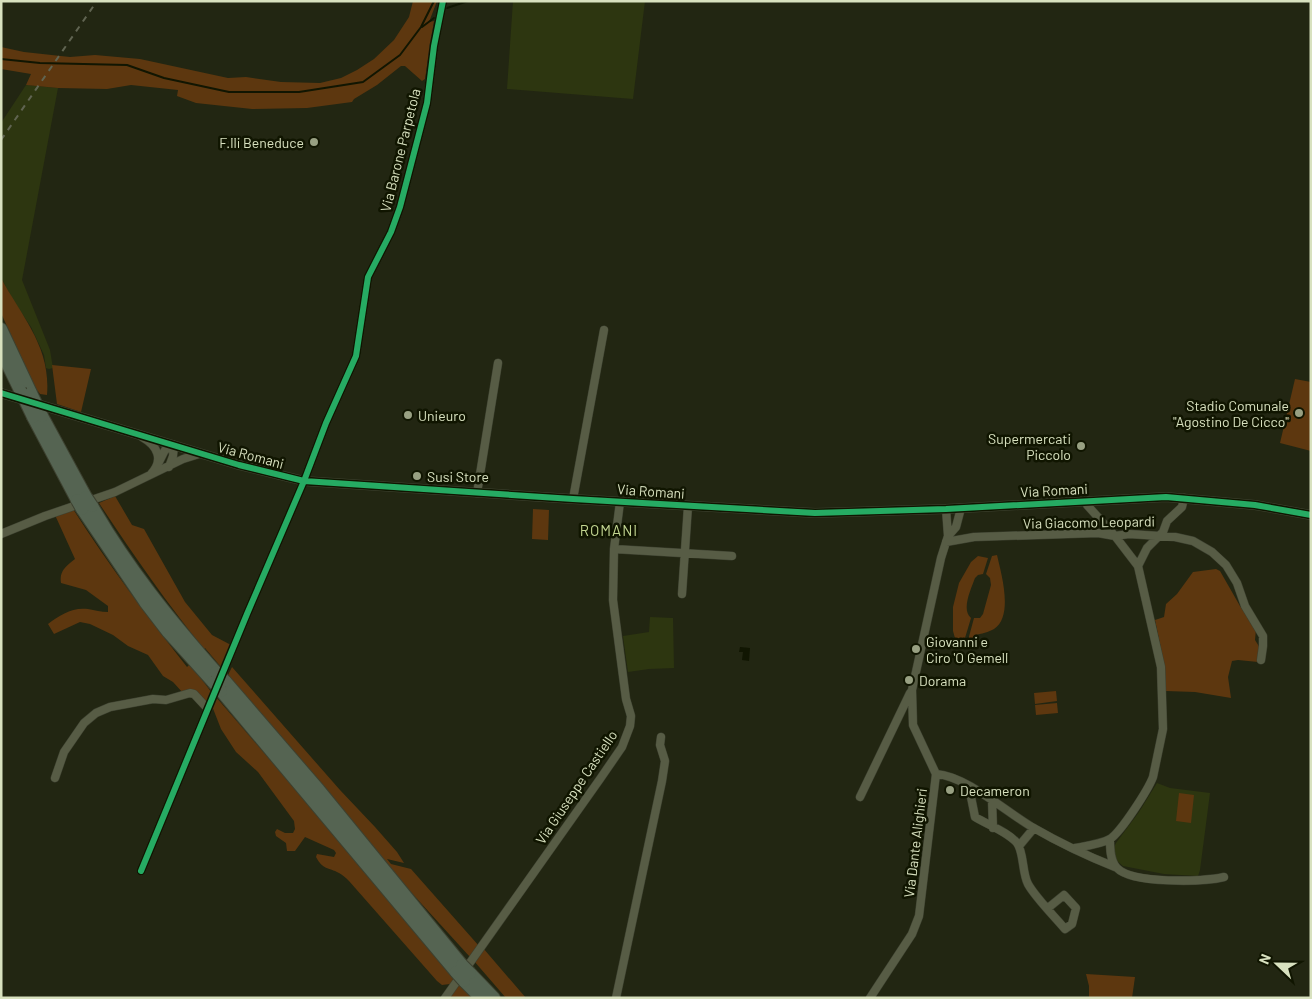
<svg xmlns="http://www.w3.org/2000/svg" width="1312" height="999" font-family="Barlow,sans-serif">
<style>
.built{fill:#2d3610}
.green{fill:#5d370f}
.water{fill:#111602}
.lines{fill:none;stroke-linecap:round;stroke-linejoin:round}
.stream{stroke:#111602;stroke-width:2}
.minor-casing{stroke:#3d4130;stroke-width:9}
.tertiary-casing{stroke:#3d4130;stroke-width:10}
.trunk-casing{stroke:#3d4130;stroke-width:14}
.minor{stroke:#575c45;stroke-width:8}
.tertiary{stroke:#575c45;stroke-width:9}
.trunk{stroke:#556452;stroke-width:12}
.rail{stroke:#606451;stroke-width:2;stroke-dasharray:6 6;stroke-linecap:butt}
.trunk-bridge-casing{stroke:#3d4130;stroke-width:14;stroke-linecap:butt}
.trunk-bridge{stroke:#556452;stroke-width:12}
.cycleway-casing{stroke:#101500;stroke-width:9}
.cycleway{stroke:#26ab63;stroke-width:6}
.poi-dot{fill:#98a082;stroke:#101500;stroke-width:2}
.labels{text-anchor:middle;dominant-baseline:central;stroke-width:5;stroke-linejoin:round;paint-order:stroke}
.poi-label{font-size:14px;fill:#d8e1bf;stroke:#101500;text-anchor:start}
.street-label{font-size:14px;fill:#d8e1bf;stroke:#101500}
.neighbourhood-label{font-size:15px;letter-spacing:1px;fill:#c3d691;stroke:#101500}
</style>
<rect width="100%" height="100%" fill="#222612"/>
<path class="built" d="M513,1H645L633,99L507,89Z
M26,85L58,88L22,280L50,350L53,368L49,369L46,368L44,355L31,327L13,300L1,278V123Z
M650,617L673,618L674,668L649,669L628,672L623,636L649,632Z
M1157,783L1170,788L1210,793L1200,870L1198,876L1164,874L1123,866L1116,860L1114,847L1116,843L1139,812Z"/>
<path class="green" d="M413,1H437L429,22L434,21L425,79L422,81L405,66H401L377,85L354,99L352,102L307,108L252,109L196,103L177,96L178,90L131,85L107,89L58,88L26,85L31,74L1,69V47L24,52L70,57L95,55L140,59L228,78L246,77L281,82L320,83L341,78L357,70L374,59L394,40L409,17Z
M1,278C22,317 51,347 47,395L40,394L34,386L1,313Z
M52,365L91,369L81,412L57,404Z
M1295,379L1311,382V451L1280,443Z
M115,496L132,525L144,529L185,602L212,635L231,645L221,667L205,648L204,649C166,602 132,553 99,503Z
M73,509C108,564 147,616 187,667L190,664L212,693L207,705L198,696L183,693L173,682L163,676L148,655L128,646L113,635L90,624L80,622L54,634L48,624C60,615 72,607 88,609C95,610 101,612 108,612V606L86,590L61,583C59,571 66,566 75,559L55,515Z
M533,509L549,510L548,540L532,539Z
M997,555C1001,573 1014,616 994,629C989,632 981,634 975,635L971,643L967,644L974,618H980L983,614L991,585L990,578L986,574L992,556Z
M978,556L988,558L983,574L978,575L975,578C971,589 961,610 971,618L962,648L958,649L953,631V607L959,583L971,562Z
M1216,569L1220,571L1240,606L1256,629L1255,640L1260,648L1258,662L1238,660L1232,661L1228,677L1231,698L1195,692L1166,691L1164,663L1155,620L1164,617L1166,604L1177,594L1193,572Z
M232,667L340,790L375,827L397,852L404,863L387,859L391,864L411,869L479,946L470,957C387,866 303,774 228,675Z
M1056,691L1057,701L1035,704L1034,693Z
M216,697L458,978L450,984L442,985L437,981L349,881C346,878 343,875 339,873C328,867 323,870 316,857L317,854L334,857L336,853L334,850L305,837L295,851H287L286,843L276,836L275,832L277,829L285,833H293L295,829L294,821L258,772L236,752L221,729L212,706Z
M1057,703L1058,713L1036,715L1035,705Z
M1179,793L1194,795L1191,823L1176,821Z
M483,948L526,998H506L474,961Z
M1086,974L1135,977L1132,998H1089V986Z
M460,981L476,998H450Z"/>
<path class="water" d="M740,647L750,648L749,661L742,660L743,652H739Z"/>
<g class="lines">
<path class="stream" d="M447,8L468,1
M422,27L434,18
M1,59L40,63L127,65L164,78L229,92H299L363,82L400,55L421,27L434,1"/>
<defs>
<path id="minor" d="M142,437C158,446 164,460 151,474
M159,462L165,450L174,445L173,456L169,467
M477,493L498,363
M573,499L604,330
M946,509L948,536
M1,534L45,516L115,492L183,459L199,454
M946,542L974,537L1098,533L1115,536L1129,534L1175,537L1193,541L1212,552L1226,565L1237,583L1245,606L1263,636V646L1261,660
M614,549L732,556
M1138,566L1147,548L1163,532L1167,521L1182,507L1184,498
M682,594L688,506
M936,774C966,776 1005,811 1032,827C1058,842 1087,856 1115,867
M55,778L64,752L84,723L96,713L110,707L153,699L166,700L190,693L194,694L208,709
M969,787L975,817C988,825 1008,832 1017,843C1024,852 1022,873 1028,884C1035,897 1055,917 1065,929L1072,924L1076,908L1064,895L1048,908
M860,797L910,693
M992,800L993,828
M1110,839C1110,848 1110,861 1117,868C1132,884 1203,882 1224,877
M1019,846L1034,828
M1075,848C1086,846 1101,844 1110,839C1121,832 1148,790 1153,777L1163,729L1161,667L1138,566L1115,536L1087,505L1086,501
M141,871L247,614L304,481L326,423L356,356L368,277L391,232L400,207L427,103L434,46L443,1
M445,998L600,779L622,747L630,726L631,716L626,699L613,600L614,549L620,502
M616,998L662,781L665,761L660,745L661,737
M870,998L912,934L919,916L936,774L913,725L912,690L941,558L948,536L956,527L961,508"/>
<path id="tertiary" d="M1,393L239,465L304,481L573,499L815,513L946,509L1166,497L1255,505L1311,515"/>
<path id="trunk" d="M1,329L31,393
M1,351L20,390
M42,416L86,497
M33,417L77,500
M92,506C127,567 170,620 216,672
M82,509L145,602L168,632L213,682
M225,681L319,790L462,965
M221,691L456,972
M470,973L494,998
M464,981L481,998"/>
</defs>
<use href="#minor" class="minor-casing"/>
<use href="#tertiary" class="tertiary-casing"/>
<use href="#trunk" class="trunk-casing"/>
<use href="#minor" class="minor"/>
<use href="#tertiary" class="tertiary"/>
<use href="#trunk" class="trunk"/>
<path class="rail" d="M1,140L97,1"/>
<defs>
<path id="trunk-bridge" d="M20,390L33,417
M31,393L42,416
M86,497L92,506
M77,500L82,509
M216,672L225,681
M213,682L221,691
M462,965L470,973
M456,972L464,981"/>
</defs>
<use href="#trunk-bridge" class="trunk-bridge-casing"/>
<use href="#trunk-bridge" class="trunk-bridge"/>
<defs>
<path id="cycleway" d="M1,393L239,465L304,481L573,499L815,513L946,509L1166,497L1255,505L1311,515
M141,871L247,614L304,481L326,423L356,356L368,277L391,232L400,207L427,103L434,46L443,1"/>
</defs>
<use href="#cycleway" class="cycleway-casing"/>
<use href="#cycleway" class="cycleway"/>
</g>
<g class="poi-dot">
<circle cx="314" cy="142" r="5"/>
<circle cx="1299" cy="413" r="5"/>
<circle cx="408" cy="415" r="5"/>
<circle cx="1081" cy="446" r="5"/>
<circle cx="417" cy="476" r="5"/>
<circle cx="916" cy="649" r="5"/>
<circle cx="909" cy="680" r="5"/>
<circle cx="950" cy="790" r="5"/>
</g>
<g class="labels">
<g class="poi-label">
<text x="304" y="142" text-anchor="end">F.lli Beneduce</text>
<text x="1289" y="405" text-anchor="end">Stadio Comunale<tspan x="1289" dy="16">"Agostino De Cicco"</tspan></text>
<text x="418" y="415">Unieuro</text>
<text x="1071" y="438" text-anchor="end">Supermercati<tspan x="1071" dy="16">Piccolo</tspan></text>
<text x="427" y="476">Susi Store</text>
<text x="926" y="641">Giovanni e<tspan x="926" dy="16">Ciro 'O Gemell</tspan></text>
<text x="919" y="680">Dorama</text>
<text x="960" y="790">Decameron</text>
</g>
<g class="street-label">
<text transform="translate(400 150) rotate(-76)">Via Barone Parpetola</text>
<text transform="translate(251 455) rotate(15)">Via Romani</text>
<text transform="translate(1054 490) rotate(-3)">Via Romani</text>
<text transform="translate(651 491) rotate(4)">Via Romani</text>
<text transform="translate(1089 522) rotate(-1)">Via Giacomo Leopardi</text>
<text transform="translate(576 787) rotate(-56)">Via Giuseppe Castiello</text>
<text transform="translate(915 843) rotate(-83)">Via Dante Alighieri</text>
</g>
<g class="neighbourhood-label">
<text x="609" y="530">ROMANI</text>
</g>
</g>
<rect width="1312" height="999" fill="none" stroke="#d8e1bf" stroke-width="5"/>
<g transform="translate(1277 964) rotate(292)" stroke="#101500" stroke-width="4" paint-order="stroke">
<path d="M0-4L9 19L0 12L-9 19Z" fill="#d8e1bf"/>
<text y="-8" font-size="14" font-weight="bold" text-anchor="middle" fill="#d8e1bf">N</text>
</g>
</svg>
